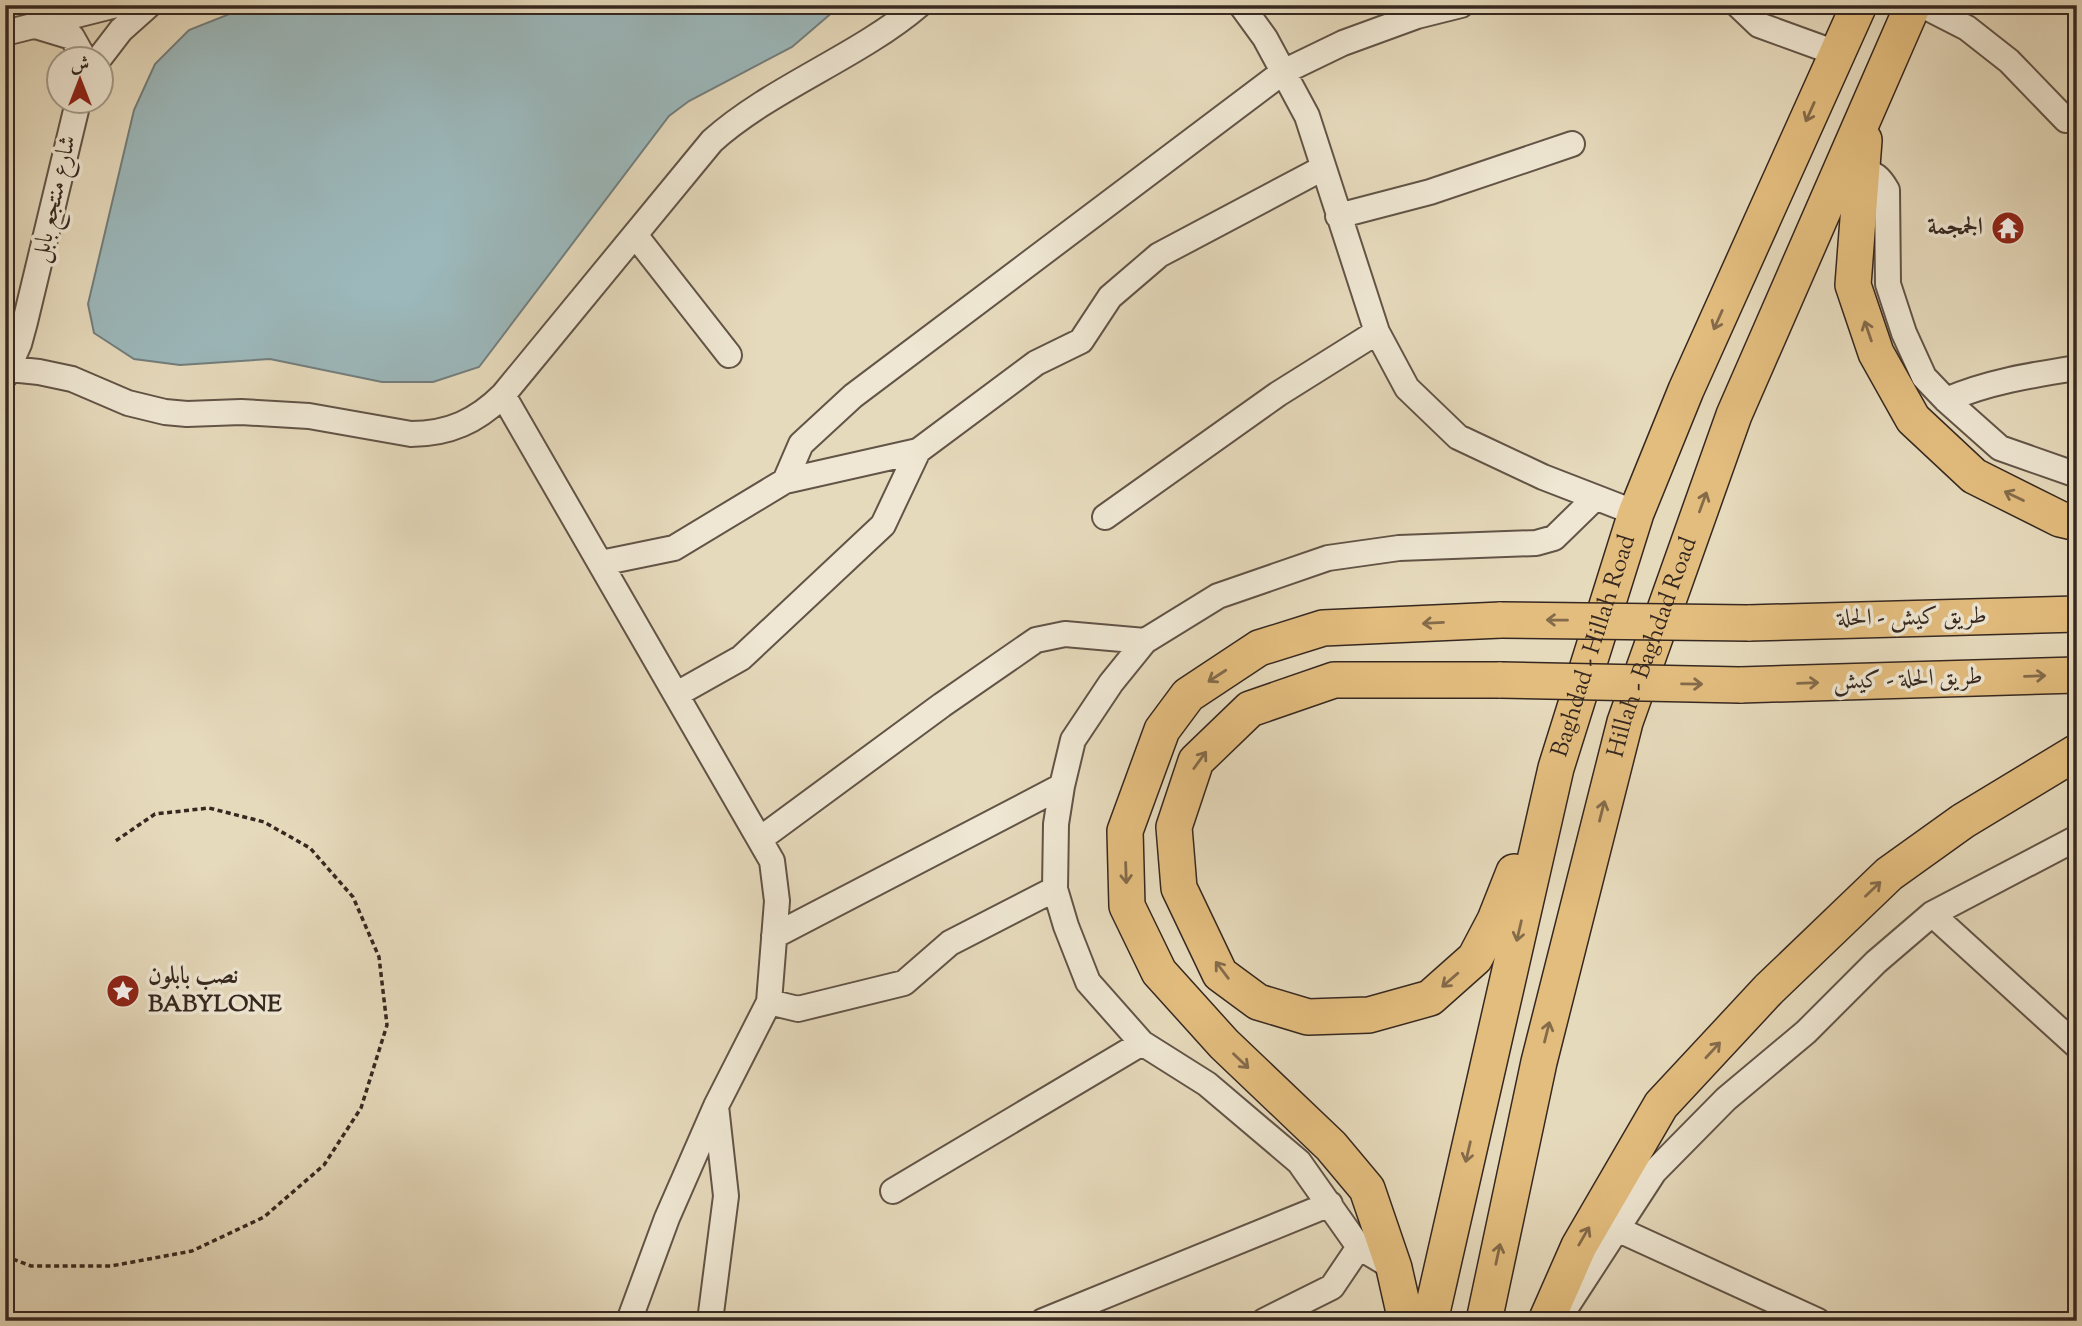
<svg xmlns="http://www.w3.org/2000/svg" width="2082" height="1326" font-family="'Sorts Mill Goudy',Amiri,serif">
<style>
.water{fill:#9cb8bb;stroke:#737e7d;stroke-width:2}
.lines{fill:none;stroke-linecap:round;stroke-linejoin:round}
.minor-casing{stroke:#625447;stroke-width:28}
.highway-casing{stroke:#362820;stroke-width:38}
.path{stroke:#362820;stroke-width:3.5;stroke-dasharray:5 3.5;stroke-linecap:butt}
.minor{stroke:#efe7d3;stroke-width:24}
.highway{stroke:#e3bd7e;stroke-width:35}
.highway-bridge-casing{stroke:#362820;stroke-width:38;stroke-linecap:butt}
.highway-bridge{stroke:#e3bd7e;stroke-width:35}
.oneway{stroke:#846b4a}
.labels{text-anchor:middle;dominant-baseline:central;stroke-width:7;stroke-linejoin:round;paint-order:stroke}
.street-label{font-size:24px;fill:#362820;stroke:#efe7d3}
.poi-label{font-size:24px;font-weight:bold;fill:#362820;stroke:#efe7d3;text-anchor:end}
</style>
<rect width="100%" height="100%" fill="#e6dabc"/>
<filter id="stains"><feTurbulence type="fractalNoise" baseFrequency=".00286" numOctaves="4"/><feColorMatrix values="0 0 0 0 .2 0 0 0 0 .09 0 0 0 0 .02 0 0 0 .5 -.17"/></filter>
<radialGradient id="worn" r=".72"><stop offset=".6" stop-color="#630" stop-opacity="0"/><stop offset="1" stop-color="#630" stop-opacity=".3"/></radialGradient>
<path class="water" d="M252,5H841L792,47L689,101L669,116L479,367L433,382H382L270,359L180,365L134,359L94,333L88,304L134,110L155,64L189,30Z"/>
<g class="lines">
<defs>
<path id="minor" d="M1241,5L1265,38L1307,116L1377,332L1407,388L1458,437L1543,477L1636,513
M1738,5L1759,25L1836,53
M1922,5L1967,28L2009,61L2066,120
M39,27L72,37L81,53V60
M5,33L116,5
M98,60L121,30L149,5
M1860,172C1875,172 1880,178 1887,190L1888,284L1904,333L1924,377L1946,400L2000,448L2077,475
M1338,216L1430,192L1572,144
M635,235L729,355
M10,369L39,372L72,379L128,403L165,412L187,414L241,412L309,416L411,434C449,434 477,421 503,395L712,141C771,88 858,57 919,5
M5,376L19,344L25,322L78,102
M503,395L772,861L777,901L769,1002L716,1106L667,1218L629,1321
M1946,400C1988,382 2031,375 2077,368
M785,481L801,444L853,396L1283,72L1343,43L1417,16L1461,5
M1105,517L1278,394L1377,332
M601,563L674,548L785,481L918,451L1036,363L1081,341L1110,297L1159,255L1323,168
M677,694L741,658L883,525L918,451
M760,839L942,705L1036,640L1065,634L1145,641
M1932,914L2077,1046
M774,936L1062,786
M769,1002L798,1009L904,983L950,943L1055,889
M893,1191L1142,1043
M1617,1229L1818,1321
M1394,1268L1359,1247L1299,1162L1207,1084L1142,1043L1088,982L1066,926L1055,889L1056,824L1062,786L1073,740L1111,683L1145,641L1218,596L1328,558L1399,548L1536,543L1554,538L1595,498
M1563,1312L1654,1172L1726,1099L1806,1032L1876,962L1932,914L2077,838
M710,1321L726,1196L716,1106
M1043,1321L1330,1204
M1264,1321L1332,1287L1359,1247"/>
<g id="highway">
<path d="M1864,140L1853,285L1876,353L1913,419L1974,476L2060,519L2077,523"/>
<path d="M1748,623L2077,614"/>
<path d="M1501,680H1334L1250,709L1196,761L1174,827L1179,888L1220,974L1258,1002L1308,1017L1369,1015L1430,998L1475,958L1495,920L1514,872"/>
<path d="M1740,685L2077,675"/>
<path d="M1406,1321L1394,1268L1367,1189L1331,1146L1224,1044L1159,972L1127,906L1125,831L1162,730L1188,695L1259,648L1323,628L1501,620"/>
<path id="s1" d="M1430,1321L1556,768L1636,513L1686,390L1859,5"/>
<path id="s2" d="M1484,1321L1539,1062L1625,722L1734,415L1913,5"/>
<path d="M1546,1321L1579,1246L1661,1105L1769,989L1889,874L1963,821L2077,752"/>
</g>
</defs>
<use href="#minor" class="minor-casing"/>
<use href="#highway" class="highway-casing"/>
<path class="path" d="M5,1256L31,1266H111L192,1251L264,1217L324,1165L361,1108L387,1025L379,957L353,897L310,848L264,822L209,808L155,814L114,842"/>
<use href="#minor" class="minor"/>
<use href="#highway" class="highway"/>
<defs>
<path id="highway-bridge" d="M1501,620L1748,623
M1501,680L1740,685"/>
</defs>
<use href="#highway-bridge" class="highway-bridge-casing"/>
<use href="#highway-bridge" class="highway-bridge"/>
</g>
<defs><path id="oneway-shaft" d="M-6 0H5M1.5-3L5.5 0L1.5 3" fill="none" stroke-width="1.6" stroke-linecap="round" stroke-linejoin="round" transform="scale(1.75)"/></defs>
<g class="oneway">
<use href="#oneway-shaft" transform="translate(1810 112) rotate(114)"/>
<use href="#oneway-shaft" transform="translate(1718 320) rotate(114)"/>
<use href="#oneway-shaft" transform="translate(1868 331) rotate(-109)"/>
<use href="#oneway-shaft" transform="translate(2014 496) rotate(-154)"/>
<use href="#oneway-shaft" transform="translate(1703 502) rotate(-70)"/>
<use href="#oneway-shaft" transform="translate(1557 620) rotate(-179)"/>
<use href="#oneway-shaft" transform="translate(1433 623) rotate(177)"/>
<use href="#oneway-shaft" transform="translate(1217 676) rotate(147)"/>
<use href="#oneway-shaft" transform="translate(2035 676) rotate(-2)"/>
<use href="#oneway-shaft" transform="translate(1808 683) rotate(-2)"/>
<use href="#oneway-shaft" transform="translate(1692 684) rotate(1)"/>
<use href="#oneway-shaft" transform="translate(1200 760) rotate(-54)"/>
<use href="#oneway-shaft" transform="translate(1602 811) rotate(-76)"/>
<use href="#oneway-shaft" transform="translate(1126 873) rotate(88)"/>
<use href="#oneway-shaft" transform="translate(1873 889) rotate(-44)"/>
<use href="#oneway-shaft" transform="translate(1519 931) rotate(103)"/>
<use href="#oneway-shaft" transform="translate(1222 970) rotate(-127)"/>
<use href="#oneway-shaft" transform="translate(1450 980) rotate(139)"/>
<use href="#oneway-shaft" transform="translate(1547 1032) rotate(-76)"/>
<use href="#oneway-shaft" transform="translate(1713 1050) rotate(-47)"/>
<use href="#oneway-shaft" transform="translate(1241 1061) rotate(44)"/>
<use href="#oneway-shaft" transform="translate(1468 1152) rotate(103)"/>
<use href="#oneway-shaft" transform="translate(1584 1236) rotate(-60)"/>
<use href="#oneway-shaft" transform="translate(1498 1254) rotate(-78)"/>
</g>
<defs>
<symbol id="temple-disc" viewBox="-11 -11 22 22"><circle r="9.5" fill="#8f2418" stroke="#efe7d3"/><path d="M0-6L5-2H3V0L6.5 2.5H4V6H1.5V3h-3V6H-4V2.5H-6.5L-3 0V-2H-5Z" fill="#fff"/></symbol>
<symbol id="sight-disc" viewBox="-11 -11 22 22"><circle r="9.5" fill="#8f2418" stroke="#efe7d3"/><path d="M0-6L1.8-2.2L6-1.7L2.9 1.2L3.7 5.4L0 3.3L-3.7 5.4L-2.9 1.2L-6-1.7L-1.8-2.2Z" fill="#fff"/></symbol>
</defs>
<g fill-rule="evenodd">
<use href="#temple-disc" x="1989" y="209" width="38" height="38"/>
<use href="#sight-disc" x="104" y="972" width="38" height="38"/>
</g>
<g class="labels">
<g class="street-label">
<text transform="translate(55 199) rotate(-77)">شارع منتجع بابل</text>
<text transform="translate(1912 618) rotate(-1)">طريق كيش - الحلة</text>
<text stroke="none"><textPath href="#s1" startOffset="695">Baghdad - Hillah Road</textPath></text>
<text stroke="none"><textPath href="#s2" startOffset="695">Hillah - Baghdad Road</textPath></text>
<text transform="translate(1908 680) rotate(-2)">طريق الحلة - كيش</text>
</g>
<g class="poi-label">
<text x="1983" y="228">الجمجمة</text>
<text x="148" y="977" text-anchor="start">نصب بابلون<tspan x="148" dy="28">BABYLONE</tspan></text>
</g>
</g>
<rect width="2082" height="1326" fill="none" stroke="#e6dabc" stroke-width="28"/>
<rect x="7" y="7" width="2068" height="1312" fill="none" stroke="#362820" stroke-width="3.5"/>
<rect x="14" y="14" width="2054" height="1298" fill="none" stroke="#362820" stroke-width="2"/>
<g transform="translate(80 80)"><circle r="33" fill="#efe7d3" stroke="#a59b8b" stroke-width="2"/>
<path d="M0-5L12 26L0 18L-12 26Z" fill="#8f2418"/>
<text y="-10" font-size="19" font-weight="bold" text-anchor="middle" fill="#362820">ش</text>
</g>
<rect width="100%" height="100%" filter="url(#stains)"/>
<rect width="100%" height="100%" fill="url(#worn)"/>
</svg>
